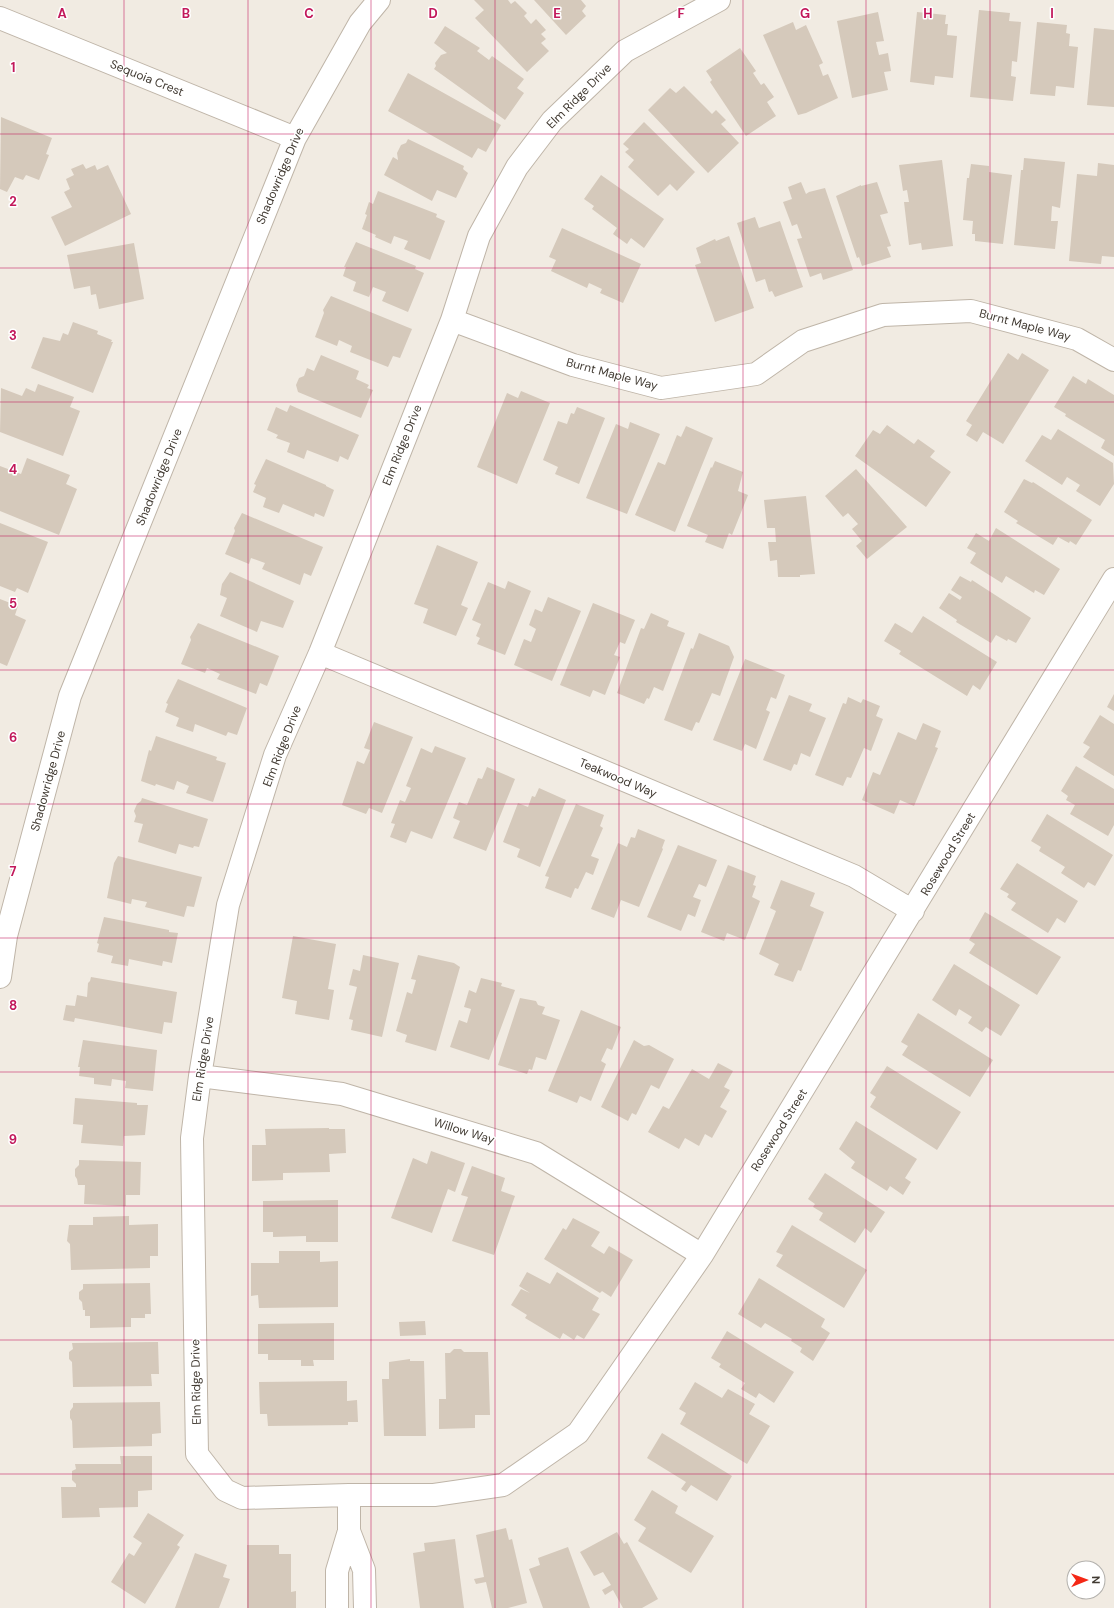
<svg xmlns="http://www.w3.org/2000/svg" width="1114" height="1608" font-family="'DM Sans',sans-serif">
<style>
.building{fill:#d5c9bb}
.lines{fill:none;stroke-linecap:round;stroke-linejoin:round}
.minor-casing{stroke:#bfb5a8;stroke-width:24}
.minor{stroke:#fff;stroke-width:22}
.grid{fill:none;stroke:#c2185b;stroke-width:1;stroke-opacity:0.55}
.labels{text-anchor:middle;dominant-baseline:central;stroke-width:3;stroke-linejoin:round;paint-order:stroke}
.street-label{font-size:12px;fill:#423b33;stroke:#fff}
.grid-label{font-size:13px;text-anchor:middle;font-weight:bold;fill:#c2185b;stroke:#fff;stroke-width:3;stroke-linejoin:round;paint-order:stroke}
</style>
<rect width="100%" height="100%" fill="#f1ebe2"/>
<path class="building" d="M474,0H508L511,4L515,1L527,13L524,16L531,24L536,19L546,30L541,34L546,39L541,43L549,51L527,72L475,18L484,10Z
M534,0H581L586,6L582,11L586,16L566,35Z
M979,10L1010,13L1009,21L1021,22L1017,62L1012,61L1011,76L1016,77L1013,101L970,97Z
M878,12L884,41L876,42L879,55L888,53L891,71L884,72L888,90L852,98L837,21Z
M917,12L946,15L945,24H948L947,35L957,36L953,78L935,76L934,85L910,82Z
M793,22L796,30L806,25L823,63L819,65L823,76L828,74L838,98L806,113L798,115L763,35Z
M1037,22L1067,25L1066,33L1070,34L1069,46L1078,47L1074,88L1056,86L1055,96L1030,94Z
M445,26L480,48L477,51L489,60L492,56L524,79L517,88L524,93L505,120L434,69L436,66L435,63L441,55L447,53L434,43Z
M1094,28L1114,30V107L1087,105Z
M740,48L756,71L753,73L761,85L764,83L774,97L767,102L776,116L746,136L710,82L712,80L706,71Z
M408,73L501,125L486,152L478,148L472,158L388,111Z
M684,86L712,114L716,110L726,120L721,124L739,143L708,173L648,110L670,88L676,93Z
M1,117L52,138L46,154L49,155L39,180L26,175L23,180L15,177L7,192L0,189Z
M644,122L695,172L677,191L670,184L658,196L628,167L634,160L625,152L629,149L623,144Z
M408,139L464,166L463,169L468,173L456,198L437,190L432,201L384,175L393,157L398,160L397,153L401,145L406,143Z
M1024,158L1065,162L1060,208L1052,206L1051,221H1058L1055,249L1014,245L1021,170H1023Z
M942,160L953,246L922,250L921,243L909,245L904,202H909L907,190L903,191L899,165Z
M1098,163L1114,165V257L1102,256L1101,264L1069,261L1077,174L1097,176Z
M83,164L86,169L95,165L97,170L108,165L131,214L65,246L51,217L72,207L64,192L70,189L66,179L74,175L71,169Z
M971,164L989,166V172L1012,175L1003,244L975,241V234H972L973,221L963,220L967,178H969Z
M601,175L664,219L644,248L631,238L627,244L613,234L617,228L592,209L594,206L584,199Z
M801,182L806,194L809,192L825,188L853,270L823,280L821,273L810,277L797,239L802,238L797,224L792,226L783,202L792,199L788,187Z
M877,182L888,213L880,215L891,246L887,247L891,257L862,266L859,257L857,258L836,196L861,185V186Z
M378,191L437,214L436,217L445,221L430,260L404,249L408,241L394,236L391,244L375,237L376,235L362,229L367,215L365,214L369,202L373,204Z
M755,217L759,228L780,221L803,287L775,297L772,291L769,292L765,279L756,282L737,223Z
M562,228L641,264L623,303L600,293L602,289L589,283L587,288L551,271L556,260L549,257Z
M729,236L754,308L715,322L695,265L701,263L696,248L715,239L716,241Z
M356,242L416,266L415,269L424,273L408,312L382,301L386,292L373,287L369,297L353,291L356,282L343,276L346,267H344Z
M134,243L144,299L99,309L96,294L91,295L90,286L74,289L67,255Z
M331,296L412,329L400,358L393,356L388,367L350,352L352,346L339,340L337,346L315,337L324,313L323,310Z
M73,322L98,331L97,334L112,340L111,342H113L93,393L31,368L43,337L60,341L63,333L68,335Z
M1008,353L1018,360L1022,353L1049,370L1003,444L983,432L977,442L966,435L972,425L966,421Z
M321,355L359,371L356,379L369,385L367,388L373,390L361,418L298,392L296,385L299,378L304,376L307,368L314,371Z
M1073,376L1086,384L1088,379L1114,395V456L1101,448L1105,440L1065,416L1066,414L1054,407Z
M38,384L74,397L70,407L80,411L63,456L0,432L1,388L22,396L26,388L35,392Z
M521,391L550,403L517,484L477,467L507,393L518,398Z
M290,405L359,435L348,460L340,456L338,462L307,450L304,459L287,452L290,443L276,438L278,435L267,430L276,407L287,412Z
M577,407L605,418L579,484L555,474L558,467L543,460L558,421L567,424L571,413L574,414Z
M630,422L660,434L627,514L586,498L616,424L628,429Z
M887,425L914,444L918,439L935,451L930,457L951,472L926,507L855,456L873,430L880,434Z
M686,426L713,438L675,532L635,515L658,462L665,465L677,435L681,437Z
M1058,429L1113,463L1114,484L1100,506L1076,491L1080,485L1067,477L1062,485L1025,461L1042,435L1051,440Z
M27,458L70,475L66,484L77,489L59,535L0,511V466L21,474Z
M266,459L326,485V486L334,490L324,517L315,513L314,517L283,504L279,513L263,507L266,498L253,492L256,485L254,484Z
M715,461L743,472L738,491L748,495L732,535L729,533L723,549L705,542L708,535L687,526L711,467L712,468Z
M856,469L907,527L867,559L856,546L862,541L852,529L858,524L848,513L843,517L825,496Z
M1024,479L1032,483L1033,482L1092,520L1076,545L1070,541L1069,543L1058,537L1053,545L1016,523L1018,521L1004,512Z
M806,496L815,574L800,575V577H778L777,560L770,561L768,542H776L775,528H767L764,500Z
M242,513L323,547L311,576L304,573L300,585L262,569L265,563L251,558L249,564L225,554L235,531L234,528Z
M0,523L48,542L28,593L17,588L15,592L0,586Z
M996,528L1060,569L1044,595L1035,590L1034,593L1006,576L1002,583L970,563L976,553L967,548L976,533L989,541Z
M437,545L478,562L461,605L468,608L456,636L423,623L428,609L414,604Z
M230,572L294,601L283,628L261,621L257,632L220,616L227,598L220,595L222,584Z
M960,576L971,582L972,580L1031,618L1016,643L1008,639L1007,641L996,635L991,643L956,622L957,620L939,608L949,593L960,600L962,597L951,590Z
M508,581L531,591L505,655L477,644L480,638L476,636L481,624L472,620L488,582L505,589Z
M548,597L581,611L552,681L514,665L524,639L531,642L536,629L529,625L535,609L542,612Z
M0,599L18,606L15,615L26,620L7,666L0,663Z
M593,603L635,620L625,644L620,642L614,655L620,657L605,695L593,690L590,697L560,685Z
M651,613L669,621L667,626L685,633L663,691L654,687L649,699L647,698L644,704L617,693L641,628L644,629Z
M923,616L997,662L980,690L973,685L967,696L899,654L901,651L884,641L895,623L912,633Z
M198,623L279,656L267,686L260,683L256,694L217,679L220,674L207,668L205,673L181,664L191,640L190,637Z
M699,633L729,646L734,657L720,696L712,693L699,723L696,722L692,731L664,720L691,648L693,649Z
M745,659L785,675L776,699L771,697L766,710L770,712L756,749L745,744L742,751L713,740Z
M178,679L247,708L237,735L228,732L226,736L195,724L193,732L176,726L179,718L165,712L168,704L166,703Z
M1114,694V711L1107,707Z
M789,695L812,704L809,711L826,718L810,757L801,753L797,765L794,764L791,771L763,760Z
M848,697L861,703L863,699L880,706L876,716L883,719L871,751L864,748L851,778L847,777L843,786L815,775L843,703L846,704Z
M1100,715L1114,724V776L1083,757L1090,747L1083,743Z
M374,722L413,737L382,813L369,808L366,814L342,805L357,761L364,764L370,750L364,748Z
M923,723L941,731L935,747L938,748L914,806L900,800L894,814L862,800L873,772L880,775L898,732L916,740Z
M156,736L217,757L216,760L226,763L213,802L186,793L189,786L177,781L174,790L156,784L155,786L141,781L149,750L151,751Z
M435,746L466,758L432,839L411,831L406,843L390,837L395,824L391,823L400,800L405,802L411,788L406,786L421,748L432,753Z
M1076,766L1114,789V825L1108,836L1070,814L1075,805L1066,800L1068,796L1061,791Z
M487,767L515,779L486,851L453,838L460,821L453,818L459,802L467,805L478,778L482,779Z
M539,788L566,800L540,867L517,857L520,849L503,842L518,803L528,807L532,796L535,797Z
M142,798L208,819L199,847L194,846L193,848L179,844L176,854L138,842L143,824L134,822L136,816L134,811L137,804L141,801Z
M576,804L604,815L600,826L603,828L591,856L599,859L593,875L586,872L578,889L575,888L571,898L545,888L549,877L545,876Z
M1047,814L1113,855L1095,886L1088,882L1084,888L1061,873L1065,867L1039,851L1041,847L1031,841Z
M638,829L665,840L662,848L663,849L639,907L621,900L614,918L591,909L618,843L627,847L631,837L635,838Z
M678,845L717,860L706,887L699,884L693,897L701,900L695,917L688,914L681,931L647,917Z
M118,856L202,877L194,907L187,906L184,917L145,907L147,902L132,899L131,904L107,898L114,863Z
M1017,863L1078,901L1065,923L1057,918L1048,933L1011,910L1016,903L1007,897L1009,894L1000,889Z
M728,865L756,876L753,885L756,886L752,897L760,901L745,940L727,933L724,941L701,932Z
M781,880L815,893L810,906L824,912L801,971L798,970L793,982L774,975L779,964L759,954L776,911L770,908Z
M985,912L1061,957L1037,995L969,953L975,944L969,940Z
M104,917L169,930V932L178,933L172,963L163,961L162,966L129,959L128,966L111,963L113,956L97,952L99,944L97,943Z
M293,936L336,944L328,989L334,990L329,1020L295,1014L297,1001L282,998Z
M363,955L399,963L382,1037L351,1030L353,1020L349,1019L357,987L349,985L353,969L360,971Z
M418,955L454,963L460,967L436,1051L405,1042L407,1035L396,1031L407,992L412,994L416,980L411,979Z
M954,964L1020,1005L1001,1036L986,1027L982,1032L968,1023L972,1017L959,1009L956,1016L932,1000Z
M91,977L177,992L172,1023L164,1022L162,1034L75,1018L74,1022L63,1020L66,1005L75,1006L77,995L87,997L88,983L90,981Z
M481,978L502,983L501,986L515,990L489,1060L450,1047L459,1020L467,1023L471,1009L464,1007L469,990L476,993Z
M520,998L536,1001L538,1005L545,1007L542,1014L560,1020L546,1060L536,1057L532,1070L529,1069L527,1074L498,1065Z
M581,1010L621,1027L612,1050L607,1048L601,1061L606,1064L591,1101L580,1096L577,1103L548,1091Z
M918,1013L993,1060L970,1097L902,1055L908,1046L901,1042Z
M83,1040L157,1050L153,1091L125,1088L126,1081L112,1079L111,1086L94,1084V1078L79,1076L80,1067H78Z
M634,1040L644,1046L649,1045L674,1059L659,1089L651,1085L636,1115L632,1113L628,1121L601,1107Z
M718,1063L733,1071L724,1087L730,1090L720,1107L727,1111L712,1138L705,1134L699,1146L685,1138L679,1149L648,1132L663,1106L669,1109L692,1069L709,1079Z
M887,1066L961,1112L937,1150L870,1107L876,1097L870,1093Z
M75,1098L137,1103V1105H148L145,1135L124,1136L123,1146L81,1143L83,1125L73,1124Z
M856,1121L917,1159L905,1178L911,1182L903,1195L890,1186L887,1191L851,1168L855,1162L839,1149Z
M329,1128V1129H345L346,1153L329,1154L330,1172L283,1173V1180L252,1181V1145H266L265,1129Z
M431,1151L465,1163L455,1192L448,1189L432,1233L391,1218L413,1158L427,1164Z
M79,1160L141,1162L140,1195H126V1206L84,1204L85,1185H78L77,1179L75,1176V1169L79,1165Z
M472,1166L505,1178L501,1191L515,1196L494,1255L452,1241L468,1197L461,1195Z
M825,1173L885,1212L871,1233L865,1228L855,1243L819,1220L823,1213L813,1207L815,1204L808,1199Z
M338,1200V1242H306V1236L273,1237V1232H263V1201Z
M129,1216V1225L158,1224V1256H150V1268L71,1270L70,1244L67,1241L69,1225H93V1217Z
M573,1218L600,1232L591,1246L604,1254L609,1246L633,1260L611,1297L602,1291L600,1293L544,1259L563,1228L566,1230Z
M792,1225L867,1270L844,1308L776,1266L783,1255L776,1252Z
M279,1251H320V1262L338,1261V1307L259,1308L258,1295L251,1296V1263H279Z
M527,1272L550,1284L557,1272L599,1298L592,1310L600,1314L584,1339L577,1335L574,1340L563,1333L560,1339L525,1318L527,1315L511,1305L521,1289L530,1293L519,1286Z
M759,1278L825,1319L821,1327L830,1333L813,1361L800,1352L802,1348L791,1341L792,1339L765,1323L761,1328L738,1314Z
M150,1283L151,1314H145V1318H131V1327L90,1328V1316H85V1310H83L82,1302L79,1299V1292L83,1289V1284Z
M425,1321L426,1335L400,1336L399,1322Z
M334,1323V1360H313L314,1366H301V1360H268V1354H258V1324Z
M727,1331L794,1372L774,1403L759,1393L756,1398L741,1389L745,1383L719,1367L721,1364L711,1358Z
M158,1342L159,1374H151L152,1386L73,1387L72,1362L69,1359V1352L73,1349L72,1343Z
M454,1349H461L464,1352H488L490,1415H475V1428L439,1429V1399H446L445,1353H450Z
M410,1359V1361H424L426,1436H384L382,1379H389V1362Z
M347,1381V1401L357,1400L358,1422H348V1425L268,1426L267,1414H260L259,1382Z
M695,1382L722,1398L728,1389L755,1404L749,1414L770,1426L747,1464L680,1424L686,1413L679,1409Z
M160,1402L161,1433L152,1434V1446L73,1448L72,1421L70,1418V1411L73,1407V1403Z
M662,1433L732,1476L717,1501L691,1485L686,1492L681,1489L686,1482L647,1458Z
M120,1456H152V1490L138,1491V1507L99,1508L100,1517L62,1518L61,1487H76V1484L72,1480V1471L76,1469L75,1464H121Z
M652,1490L678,1506L675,1513L714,1536L691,1573L638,1541L646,1528L634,1520Z
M148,1513L184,1535L177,1545L180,1547L145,1604L111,1582L129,1553L134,1556L142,1543L133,1537Z
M506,1528L509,1540L512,1539L527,1603L508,1608H492L486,1582L476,1584L474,1579L484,1577L476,1535Z
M617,1532L624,1544L627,1542L658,1599L642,1608H623L613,1590L605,1595L602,1590L611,1585L603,1572L594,1576L580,1552Z
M455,1539L464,1608H420L413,1553L425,1551L424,1543Z
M247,1545H279V1554H291V1592L296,1591V1608H247Z
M568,1547L590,1608H543L529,1569L540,1565L538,1558Z
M195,1553L227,1565L223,1577L230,1579L219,1608H175Z"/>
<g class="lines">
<defs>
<path id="minor" d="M719,0L625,51L552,121L517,167L479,236L452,320L320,653L275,755L228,905L200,1076L192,1138L197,1454L225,1490L242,1498L349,1495H434L503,1485L578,1433L702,1255L1114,579
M0,18L295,138
M452,320L573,365L661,388L756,374L803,341L883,315L971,311L1077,339L1114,360
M320,653L854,876L913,911
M0,977L6,936L70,696L295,138L360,23L379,0
M200,1076L342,1094L536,1153L702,1255
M349,1531L364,1570L365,1608
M337,1608V1571L349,1531V1495"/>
</defs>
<use href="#minor" class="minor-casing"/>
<use href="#minor" class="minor"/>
</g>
<path class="grid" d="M124,0V1608M248,0V1608M371,0V1608M495,0V1608M619,0V1608M743,0V1608M866,0V1608M990,0V1608M0,134H1114M0,268H1114M0,402H1114M0,536H1114M0,670H1114M0,804H1114M0,938H1114M0,1072H1114M0,1206H1114M0,1340H1114M0,1474H1114"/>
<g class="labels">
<g class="street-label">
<text transform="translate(147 78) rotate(22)">Sequoia Crest</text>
<text transform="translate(579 96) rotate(-45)">Elm Ridge Drive</text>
<text transform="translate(280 176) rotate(-67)">Shadowridge Drive</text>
<text transform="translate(1025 325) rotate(15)">Burnt Maple Way</text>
<text transform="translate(612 374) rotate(15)">Burnt Maple Way</text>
<text transform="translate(402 445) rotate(-68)">Elm Ridge Drive</text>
<text transform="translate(159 477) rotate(-68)">Shadowridge Drive</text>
<text transform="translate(282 746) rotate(-69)">Elm Ridge Drive</text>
<text transform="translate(618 778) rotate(23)">Teakwood Way</text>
<text transform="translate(48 781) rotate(-75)">Shadowridge Drive</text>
<text transform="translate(948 854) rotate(-59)">Rosewood Street</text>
<text transform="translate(203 1059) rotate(-81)">Elm Ridge Drive</text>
<text transform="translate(779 1130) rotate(-58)">Rosewood Street</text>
<text transform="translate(464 1131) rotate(17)">Willow Way</text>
<text transform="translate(196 1382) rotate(-91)">Elm Ridge Drive</text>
</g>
</g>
<g class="grid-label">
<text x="62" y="18">A</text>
<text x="186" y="18">B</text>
<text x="309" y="18">C</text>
<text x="433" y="18">D</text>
<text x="557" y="18">E</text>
<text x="681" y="18">F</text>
<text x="805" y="18">G</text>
<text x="928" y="18">H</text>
<text x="1052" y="18">I</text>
<text x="13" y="72">1</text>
<text x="13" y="206">2</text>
<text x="13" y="340">3</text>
<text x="13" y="474">4</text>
<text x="13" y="608">5</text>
<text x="13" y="742">6</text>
<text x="13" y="876">7</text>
<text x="13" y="1010">8</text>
<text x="13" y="1144">9</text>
</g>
<g transform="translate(1086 1580) rotate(89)"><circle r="19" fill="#ffffff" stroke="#b3b1ad"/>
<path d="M0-3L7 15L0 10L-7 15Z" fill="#f42816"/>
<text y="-6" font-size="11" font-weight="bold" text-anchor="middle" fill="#423b33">N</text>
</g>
</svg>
